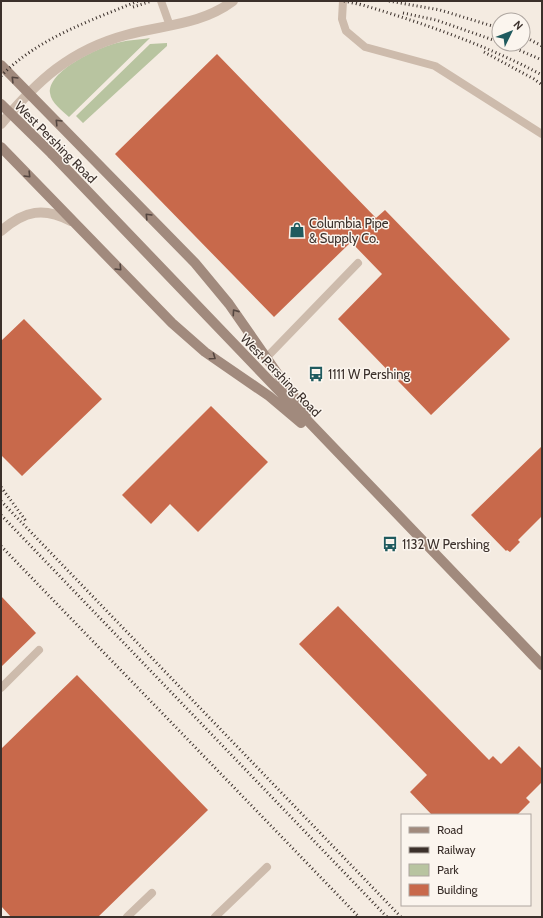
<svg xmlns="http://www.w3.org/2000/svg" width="543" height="918" font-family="Cabin,sans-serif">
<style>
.green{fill:#b8c4a0}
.building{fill:#c8694b}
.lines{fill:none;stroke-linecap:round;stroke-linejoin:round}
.service{stroke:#cdbbac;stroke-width:8}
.tertiary{stroke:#cdbbac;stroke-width:10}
.secondary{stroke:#a18a7d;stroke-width:10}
.rail{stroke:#3b302b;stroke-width:3;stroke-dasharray:1 3;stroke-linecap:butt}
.secondary-bridge{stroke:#a18a7d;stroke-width:10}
.oneway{stroke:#544640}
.labels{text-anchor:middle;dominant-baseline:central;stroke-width:3;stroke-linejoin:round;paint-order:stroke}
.street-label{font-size:13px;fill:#3b302b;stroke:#fbf5ee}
.poi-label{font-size:13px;fill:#3b302b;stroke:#fbf5ee;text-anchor:start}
</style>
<rect width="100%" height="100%" fill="#f4ebe1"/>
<path class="green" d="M150,38L69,117C63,111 51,103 50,93C48,71 96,49 113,44C125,40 138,40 150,38Z
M167,43V46L83,123L76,116L150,44Z"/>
<path class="building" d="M217,54L376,218L385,210L510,339L431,415L338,319L382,274L351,242L274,317L115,154Z
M24,319L102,399L22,476L1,455V341Z
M211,406L268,462L198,532L170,504L151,524L122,495Z
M542,446V516L518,540L520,542L510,552L507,550L506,551L471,515Z
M1,596L36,633L1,667Z
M338,606L489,760L493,756L501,764L519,746L542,769V782L526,798L530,802L517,815H432L410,792L427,775L299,644Z
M77,675L208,810L98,917H11L1,906V749Z"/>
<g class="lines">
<path class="service" d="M161,1L170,26
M343,1L342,19L346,31L365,47L435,66L542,134
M266,358L358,263
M1,688L39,650
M127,917L152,893
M215,917L267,867"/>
<path class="tertiary" d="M1,124C37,81 70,50 126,35C163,25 201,25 233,1
M1,231C25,210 44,207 71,221"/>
<path class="secondary" d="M1,65L195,263L229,304L284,383L307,413
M1,147L172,323L205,352L269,396L301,423
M52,154L542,665"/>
<path class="rail" d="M344,1L362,5
M389,1L440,10L499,28
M356,3C420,22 484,44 542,75
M133,7L152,1
M403,13L436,20L499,42
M523,36L542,46
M505,44L542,60
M484,52L534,79L542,85
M1,76C38,38 90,21 138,1
M1,487L26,521
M1,501L401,917
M1,515L387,917
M1,546L359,917"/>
<path class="secondary-bridge" d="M1,104L52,154"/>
</g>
<defs><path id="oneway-chevron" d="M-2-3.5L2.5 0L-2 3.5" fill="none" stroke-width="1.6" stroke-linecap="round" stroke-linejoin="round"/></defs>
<g class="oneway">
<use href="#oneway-chevron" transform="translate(14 79) rotate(-135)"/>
<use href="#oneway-chevron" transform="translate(58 122) rotate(-134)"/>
<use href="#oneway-chevron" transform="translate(28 175) rotate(46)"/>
<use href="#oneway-chevron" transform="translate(148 216) rotate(-134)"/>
<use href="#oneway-chevron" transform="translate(119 268) rotate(46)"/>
<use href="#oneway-chevron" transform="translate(235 312) rotate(-125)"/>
<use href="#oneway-chevron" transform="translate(213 357) rotate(35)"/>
</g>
<defs>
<symbol id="shop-bare" viewBox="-9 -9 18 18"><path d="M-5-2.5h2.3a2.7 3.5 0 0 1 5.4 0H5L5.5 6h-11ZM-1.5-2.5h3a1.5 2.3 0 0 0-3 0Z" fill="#1f5a5e" stroke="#fbf5ee" stroke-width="2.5" paint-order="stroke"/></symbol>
<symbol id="bus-bare" viewBox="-9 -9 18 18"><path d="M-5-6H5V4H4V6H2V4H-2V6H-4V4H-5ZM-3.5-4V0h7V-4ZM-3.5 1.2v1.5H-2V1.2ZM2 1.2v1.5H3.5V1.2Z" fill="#1f5a5e" stroke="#fbf5ee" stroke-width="2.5" paint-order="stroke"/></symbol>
</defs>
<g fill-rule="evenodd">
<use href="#shop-bare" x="286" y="219" width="22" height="22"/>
<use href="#bus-bare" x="305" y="363" width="22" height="22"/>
<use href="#bus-bare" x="379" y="533" width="22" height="22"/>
</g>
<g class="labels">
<g class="street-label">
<text transform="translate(56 142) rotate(45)">West Pershing Road</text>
<text transform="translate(281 375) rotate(46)">West Pershing Road</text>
</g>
<g class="poi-label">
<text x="309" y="223">Columbia Pipe<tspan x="309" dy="15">&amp; Supply Co.</tspan></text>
<text x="328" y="374">1111 W Pershing</text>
<text x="402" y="544">1132 W Pershing</text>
</g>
</g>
<rect width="543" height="918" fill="none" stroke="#3b302b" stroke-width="4"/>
<rect x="401" y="814" width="130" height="92" fill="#fbf5ee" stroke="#aea6a0"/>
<rect x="409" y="827" width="20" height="6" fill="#a18a7d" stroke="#aea6a0"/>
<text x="437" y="834" font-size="12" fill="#3b302b">Road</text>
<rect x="409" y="847" width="20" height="6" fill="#3b302b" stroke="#aea6a0"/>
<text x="437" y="854" font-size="12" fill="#3b302b">Railway</text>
<rect x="409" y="864" width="20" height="12" fill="#b8c4a0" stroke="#aea6a0"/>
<text x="437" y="874" font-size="12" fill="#3b302b">Park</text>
<rect x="409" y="884" width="20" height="12" fill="#c8694b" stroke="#aea6a0"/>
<text x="437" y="894" font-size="12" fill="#3b302b">Building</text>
<g transform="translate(511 32) rotate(47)"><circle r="19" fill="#fbf5ee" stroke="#aea6a0"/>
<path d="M0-3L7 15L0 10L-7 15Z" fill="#1f5a5e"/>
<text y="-6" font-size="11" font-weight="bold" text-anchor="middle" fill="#3b302b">N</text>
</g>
</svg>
